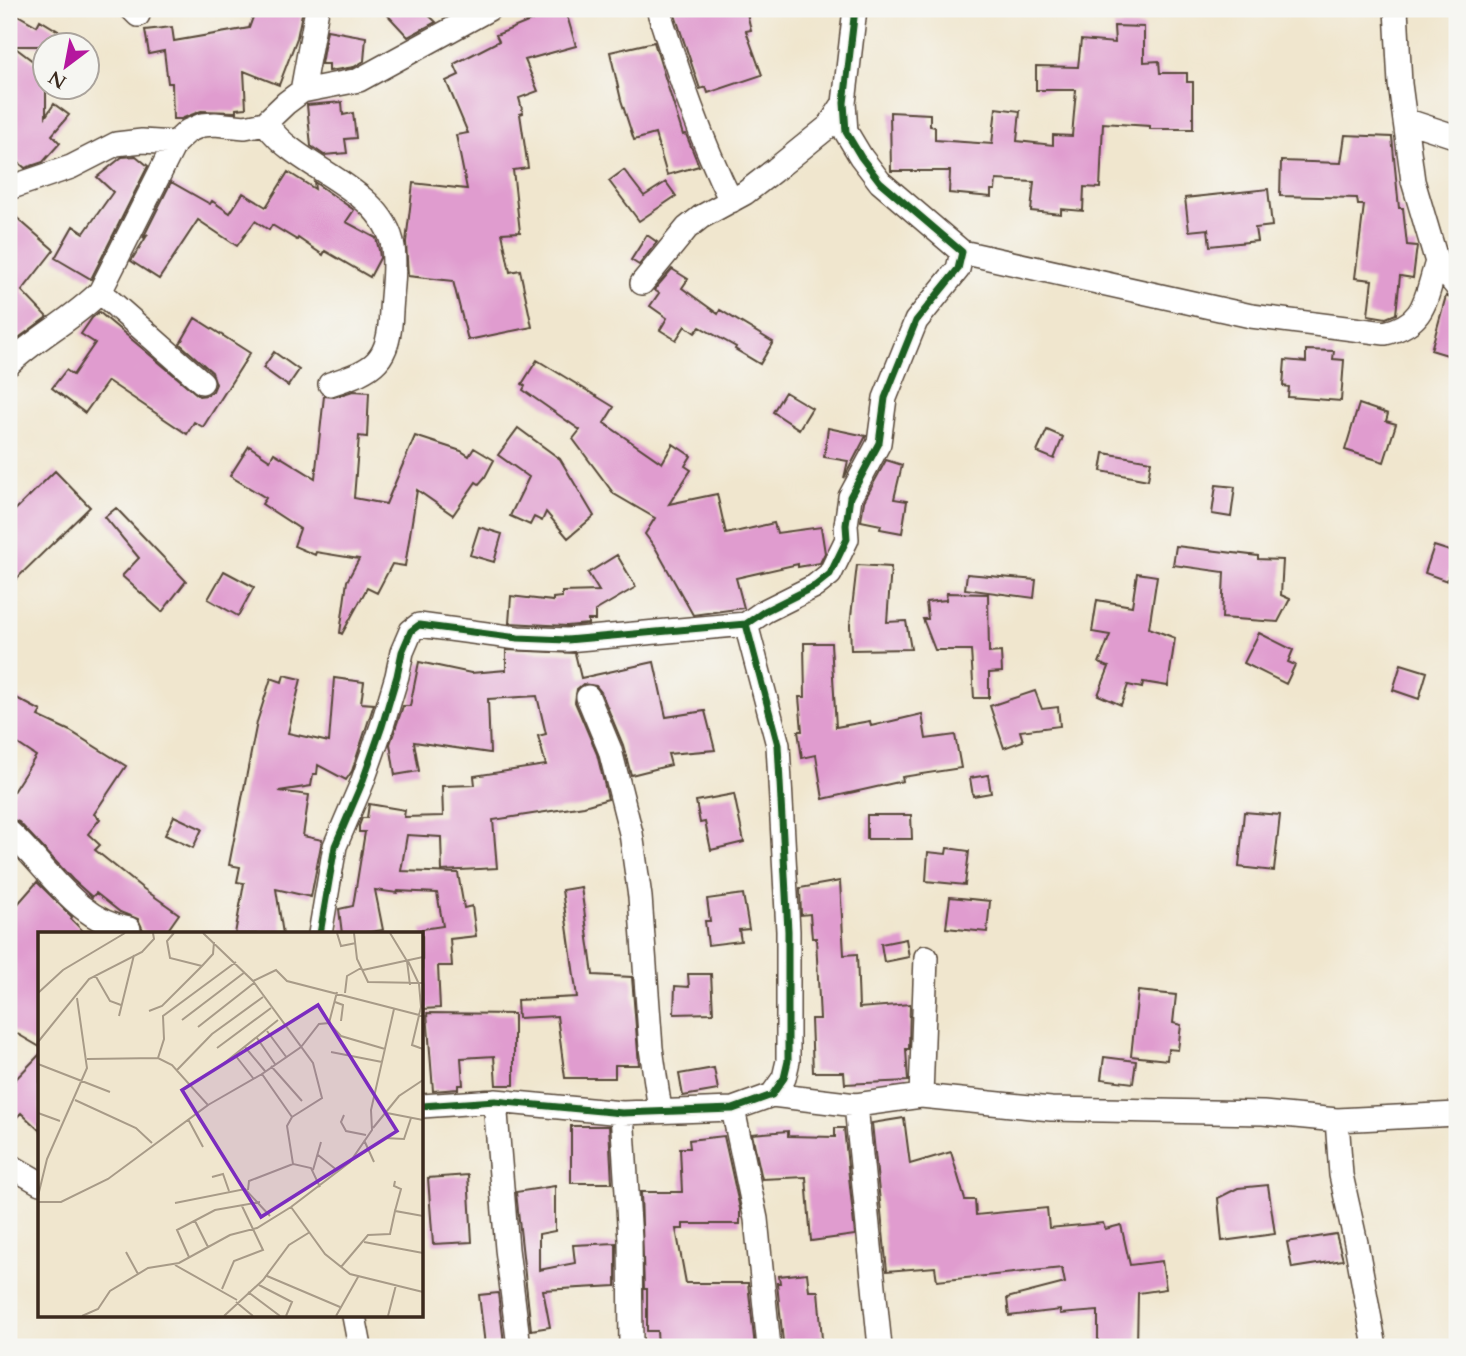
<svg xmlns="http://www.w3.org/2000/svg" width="1466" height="1356" font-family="Cardo,serif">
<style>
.building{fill:#e09ccf}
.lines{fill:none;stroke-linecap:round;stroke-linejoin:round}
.minor-casing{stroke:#564638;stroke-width:26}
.minor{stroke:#fff;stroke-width:23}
.cycleway-casing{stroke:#f6f6f2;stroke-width:11}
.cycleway{stroke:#1b5e20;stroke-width:7}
.inset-road{fill:none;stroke:#a89b88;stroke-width:2}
.view{fill:#7b2cbf;fill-opacity:0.15;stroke:#7b2cbf;stroke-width:3.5}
.inset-edge{fill:none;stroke:#3b2a1e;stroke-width:3.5}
</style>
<rect width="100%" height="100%" fill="#f6f6f2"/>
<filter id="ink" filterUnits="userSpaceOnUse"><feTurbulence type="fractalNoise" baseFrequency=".0143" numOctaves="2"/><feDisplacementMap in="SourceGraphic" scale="14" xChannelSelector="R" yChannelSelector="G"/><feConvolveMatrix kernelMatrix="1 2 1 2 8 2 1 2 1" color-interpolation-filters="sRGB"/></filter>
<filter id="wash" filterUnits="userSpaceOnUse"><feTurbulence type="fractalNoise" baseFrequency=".00686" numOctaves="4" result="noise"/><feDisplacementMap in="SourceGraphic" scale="28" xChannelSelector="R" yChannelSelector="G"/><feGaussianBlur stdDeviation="1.57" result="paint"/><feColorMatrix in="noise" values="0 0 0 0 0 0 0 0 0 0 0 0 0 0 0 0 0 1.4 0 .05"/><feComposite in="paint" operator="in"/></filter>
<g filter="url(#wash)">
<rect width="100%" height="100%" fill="#f0e6ce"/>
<g id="blocks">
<path class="building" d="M256,9H303L297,38L279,85L244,71L246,108L236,109V112L201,111L181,119H173L172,83H168L164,51L149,54L145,30L172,27L174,41L249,28Z
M382,9H422L436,22L408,37Z
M530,9H565L576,46L525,60L538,91L519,98L523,113L520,114L528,168L513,170L520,232L502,233L510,272L520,270L532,327L468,340L453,281L408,276L406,242L413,183L467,189L456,135L468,133L446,81L459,75L454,64L499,41L496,35L533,20Z
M673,9H746L751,30L746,31L762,75L708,93L706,87L700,89Z
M9,10L37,26L40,20L83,46H13L46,71V116L54,104L69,115L52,135L60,143L43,162L25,168L9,154Z
M1114,26L1144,27V62L1159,61L1160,73H1187V82H1193V129H1150V126L1103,123L1100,188L1084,187L1083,211L1061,209V214L1031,211L1034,182L996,180L995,190H991V197L949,193L950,171H891L890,112L930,114V126L935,127V140L992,144L996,108L1020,111L1017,141L1053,145V135L1072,136L1076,90H1036V66L1078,67L1081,40L1115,43Z
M327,30L366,37L364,61L354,67L329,71V64H321Z
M654,42L683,135L686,134L699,166L667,175L655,134L634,140L621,100L610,52Z
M342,102L343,115L353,113L356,138L345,139L347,153L324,155L311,146L307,105Z
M1345,135L1392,137L1399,208H1403L1407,245L1417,246L1413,278L1400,276L1396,314L1386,318L1368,315L1372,280L1355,278L1364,205H1358L1357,198L1280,196L1281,161L1341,163Z
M136,156L148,166L91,279L55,258L73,226L84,233L113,192L97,177L122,157Z
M624,170L644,196L666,182L676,196L639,221L609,181Z
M288,172L315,189L314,182L354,210L346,222L376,238L379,250L380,258L370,277L325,251L323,255L298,238L297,240L272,225L269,230L255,221L237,246L198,220L159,279L131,261L148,234L143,238L171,182L210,204L212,201L230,213L243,193L266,207Z
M1268,189L1272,226L1255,228L1257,241L1210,246L1208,229L1189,231L1185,198Z
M9,211L54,250L22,291L47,317L9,345Z
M647,235L657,242L639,265L631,260Z
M672,269L688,279L682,288L718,314L720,310L773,342L760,364L735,349L736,347L700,327L695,333L685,326L676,340L660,330L667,318L650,306L659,293L654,290Z
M1446,296L1457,301V358L1431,350Z
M99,312L199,396L207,395L213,391L216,384L212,372L180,344L195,318L250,353L203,427L194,422L187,434L108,381L85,413L52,388L66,370L73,375L95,343L81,334L92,318Z
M1306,350L1334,351L1333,359L1344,360L1341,401L1288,397L1289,387L1283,386L1285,360L1306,362Z
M274,352L299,370L288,386L263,368Z
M537,360L614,407L604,423L662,463L673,444L691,456L685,466L691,470L669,504L717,494L726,534L774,523L777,533L821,527L825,553L820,563L798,567V564L736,578L744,608L693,615L656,549L645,534L655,518L614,494L573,439L580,430L523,390L525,386L522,384Z
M353,391L369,392L367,437L359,436L354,498L386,504L415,436L461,451L469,456L474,448L494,460L485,477L479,484L476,482L453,515L417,490L405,566L392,564L377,593L367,588L342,634L340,633L347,581L359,559L316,552L315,555L294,546L300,529L262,504L266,498L230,476L249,446L270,460L274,453L315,478L324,396L334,397Z
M785,392L812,408L799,429L773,412Z
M1359,404L1388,414L1386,421L1396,424L1384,462L1345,450Z
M518,428L560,459L594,516L568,538L546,512L542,521L534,517L530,525L510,516L529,477L498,455Z
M828,428L866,436L844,478L848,461L824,457Z
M1047,430L1063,437L1054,459L1037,452Z
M1104,453L1151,461L1148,480L1101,471Z
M886,460L902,465L894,499L907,501L902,533L880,529L881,525L861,521L864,501Z
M55,471L90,507L9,586V516Z
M1216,485L1235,487L1231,517L1212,514Z
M116,508L186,581L162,612L122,576L139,558L105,517Z
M479,527L502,534L494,562L470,555Z
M1176,546L1258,556V559L1283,560L1281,595L1290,599L1278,622L1222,618L1224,572L1173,565Z
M1434,546L1456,553L1447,581L1425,573Z
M617,555L636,587L595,611V620H588V624L567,626L509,623L511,596L553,601V598L562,597V592L599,591L588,573Z
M857,565L891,567L887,622L906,621L911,649L851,650L850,625Z
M224,571L254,587L238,616L208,599Z
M1137,573L1157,576L1149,628L1175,638L1168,686L1143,682L1142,688L1128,685L1121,705L1098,695L1109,667L1099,663L1110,635L1092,632L1097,600L1132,606Z
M967,574L1036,580L1034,598L965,589Z
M947,593L988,594L989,653L1001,652L1002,672L989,673V698H974L971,650H935L923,619H928L926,602L946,600Z
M1259,633L1293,650L1288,662L1295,665L1286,684L1244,663Z
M804,643H831L836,727L870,721L871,726L922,714L926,739L955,735L961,768L902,777L903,781L823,799L816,755L802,758L798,731H802L799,697H805Z
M506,650L575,653L581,678L654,662L666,717L705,711L715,750L668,754L671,765L631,775L623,745L601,692L596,686L583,684L577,689L575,702L597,754L608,799L584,806L493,820L497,868L442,871L441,837L407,835L401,871L458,873L464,908L472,906L476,936L450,939L452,966H438L440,1008L422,1009V929L443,926L437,893L398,891L397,893L375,890L383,930L358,934H342L339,909L353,906L365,832H359V826L362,818H367L369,804L405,810L404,817L443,816L442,786L475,785L474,776L546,765L538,736L546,734L537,696L488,699L490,753L414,742L419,771L395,775L390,744L403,706H410L419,662L471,673L506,670Z
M1401,664L1427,672L1419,699L1393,690Z
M284,675L301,679L288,733L329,742L334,678L364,682L361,703L374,704L352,771L346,780L318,765L317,774H313L311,786L279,791L309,795L303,836L322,840L311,897L276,889L283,934H235L244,883L237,882L240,867L229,865L257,722L271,678L282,682Z
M1035,691L1042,709L1058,707L1060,726L1020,731L1023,741L1004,748L990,706Z
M9,694L41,711L38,716L70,731L126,766L94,814L100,819L88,834L100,845L95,850L141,887L179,914L165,934H150L143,930L138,919L120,912L96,893L92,897L73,880L19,822L9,818V798L36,756L9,738Z
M988,775L991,793L973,796L970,778Z
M734,794L744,842L711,850L705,822L700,823L696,801Z
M1244,812L1280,815L1274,871L1239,867Z
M867,815H911L912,839H867Z
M174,816L202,829L193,848L165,835Z
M947,848L969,851L965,885L926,881L928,852L946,854Z
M840,881L844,955L857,954L859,1008L910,1004L909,1049H906L908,1081L845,1084L844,1072H813L811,1019H820L816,938H812L810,914L801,915L800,888Z
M37,882L72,917L71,919L86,934H40V1047L9,1029V914Z
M581,887L593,975L632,977L639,1065H615V1078H565L557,1016L518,1018L517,1000L577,997L562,890Z
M743,894L749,929L739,930L741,941L708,945L705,921H710L707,899Z
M950,897L990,901L987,932L946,928Z
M906,939L909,957L884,962L881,944Z
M688,974H711L713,1013L674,1014L675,986L689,987Z
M1138,991L1176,995L1173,1023L1181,1025L1178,1050L1168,1049L1167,1060L1131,1056Z
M427,1013L514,1014V1085H496L494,1056L461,1058L463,1085H458V1089L433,1091Z
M40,1054V1131L21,1113L9,1125V1086Z
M1104,1057L1136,1061L1133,1083L1101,1079Z
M714,1068L718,1090L683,1096L679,1074Z
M904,1118L910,1164L951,1152L965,1200H975L976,1215L1047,1208L1049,1228L1103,1223L1105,1229L1121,1225L1130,1265L1162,1261L1166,1289L1138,1293L1137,1347H1098V1311L1060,1314V1310L1009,1316L1007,1298L1065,1283L1062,1268L937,1281L935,1267L887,1271L872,1123Z
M571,1126H609L612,1183H571Z
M835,1128H844L855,1235L811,1241L806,1177L762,1179L752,1134L788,1131V1136L835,1137Z
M724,1136L740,1209V1224H683V1229H676L686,1283H748L755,1347H658L657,1331H647V1289H644L641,1192H682L680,1148H690L689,1140Z
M468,1175L472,1242L433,1244L428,1178Z
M1268,1185L1275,1234L1222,1241L1218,1198L1238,1188Z
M555,1186V1231L539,1234V1270L575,1263L573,1245L616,1243V1286L543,1290L550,1327L531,1330L516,1192Z
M1336,1234L1343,1260L1292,1268L1287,1242Z
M807,1273L809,1291H818L822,1339L783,1342L777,1283H780L779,1276Z
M498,1293L504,1343L485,1345L479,1295Z"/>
</g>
</g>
<g filter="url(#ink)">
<use href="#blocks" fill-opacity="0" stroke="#564638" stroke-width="2"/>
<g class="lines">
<defs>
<path id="minor" d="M132,9L138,15
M658,9C679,75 700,138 731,201
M1396,9L1400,84L1413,181L1437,262L1457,287
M302,91L317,9
M1405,120L1457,137
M265,123C273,133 281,142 291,149C325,176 386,199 393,247C396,267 392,291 391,311C389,362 376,369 330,384
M9,188L71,167L116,144L142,141L175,143
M962,252L1251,316L1385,333C1427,323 1425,298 1437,262
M642,283L687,228L701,217L745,193L776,169L829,126L844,103
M100,292L202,382
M9,364C37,337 72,320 100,292L175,143L188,131L202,125L215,124L245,127L265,123L286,103L302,91L359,80L489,9
M588,697L610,750L631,833L640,897L651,1048L660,1110
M9,832C46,865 77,922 129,929
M320,934L335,846L362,783L382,726L397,676L402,652L411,631L419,625L518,638L567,640L746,624
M772,1095L856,1105L921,1096L1051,1109L1263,1113L1337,1120
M921,1096L926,957
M495,1101L507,1249L519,1347
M856,1105L880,1347
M422,1106L495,1101L622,1113L733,1109L772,1095L784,1078L788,1061V931L778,745L746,624L765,611L815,586L830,574L847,539L846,525L850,497L879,443L885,398L916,321L958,269L962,252L880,182L861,157L846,132L844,103L855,9
M733,1109L756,1219L769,1347
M622,1113L630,1240L631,1347
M9,1165L40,1183
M354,1316L360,1347
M1375,1347L1356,1243L1341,1175L1337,1120L1457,1114"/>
</defs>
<use href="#minor" class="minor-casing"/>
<use href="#minor" class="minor"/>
<defs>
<path id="cycleway" d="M320,934L335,846L362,783L382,726L397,676L402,652L411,631L419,625L518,638L567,640L746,624
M422,1106L495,1101L622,1113L733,1109L772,1095L784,1078L788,1061V931L778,745L746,624L765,611L815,586L830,574L847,539L846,525L850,497L879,443L885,398L916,321L958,269L962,252L880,182L861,157L846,132L844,103L855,9"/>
</defs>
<use href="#cycleway" class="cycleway-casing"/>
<use href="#cycleway" class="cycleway"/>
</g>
</g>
<g transform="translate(38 932)">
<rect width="385" height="385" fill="#f0e6ce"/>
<path class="inset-road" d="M136,1L129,9L132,26L164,34M165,1L215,49L275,131L284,166L254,185M299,1L303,14L318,11M316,1L319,27L330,50L385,51M352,1L369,29L372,53M370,29L381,52L383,75L374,113L385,117M325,38L385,25M57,43L72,69L83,73M215,49L238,38L249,49L385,84M0,61L25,38L87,1M307,61L309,44L323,36M297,70L305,73L303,89M111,79L124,74L164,34L175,22L176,10M81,84L96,23M144,88L207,40M291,91L303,104L347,117M160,95L216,51M229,99L249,126M219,106L237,132M0,110L51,47L104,20L116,7L115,1M207,115L227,139M179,116L233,76M293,120L344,130M197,123L215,146M120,126L126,107L125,84L198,30M0,132L72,160M185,132L240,88M233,134L264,169M139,138L174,102L225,65M37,168L98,196L114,211M170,173L224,142M0,181L22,189M349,181L385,188M306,183L303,190L308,199L328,203M150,187L165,215M335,196L361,164L385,148M346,206L366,207L373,186M326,208L336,230M280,223L300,239M275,238L283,210M174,245L185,242L191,259M357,249L356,254L363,257L357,279M282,255L273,236L255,232L249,194L254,185L224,142L263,115L281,92L291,91L299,60M210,258L211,249L255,232M0,264L9,227L49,136L39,66M0,270H23L70,247L170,173L134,133L120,126L49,127M137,271L207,257L232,284M253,275L312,230L334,198L333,178L356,77M157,289L170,315M326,310L385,321M88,320L100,342M151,325L139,298L177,278L222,270M137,333L199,368M303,335L330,303L352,302L357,279L385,284M229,344L302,375M221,353L254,370L248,384M184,357L196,329L225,318L204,274M210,360L242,384M198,370L215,384M44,384L60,377L72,359L110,336L141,331L192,303L219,296L253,275L287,322L312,342L385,360M186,384L225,348L251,313L272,300M298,384L320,345M350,384L358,353"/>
<path class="view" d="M280,73L359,199L223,285L144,158Z"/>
<rect width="385" height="385" class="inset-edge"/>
</g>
<rect width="1466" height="1356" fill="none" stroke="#f6f6f2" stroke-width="35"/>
<g transform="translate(66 66) rotate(212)"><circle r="33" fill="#f6f6f2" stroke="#aba49d" stroke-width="2"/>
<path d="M0-5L12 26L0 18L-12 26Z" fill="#b5179e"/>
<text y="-10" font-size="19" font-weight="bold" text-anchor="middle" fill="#3b2a1e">N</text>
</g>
</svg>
